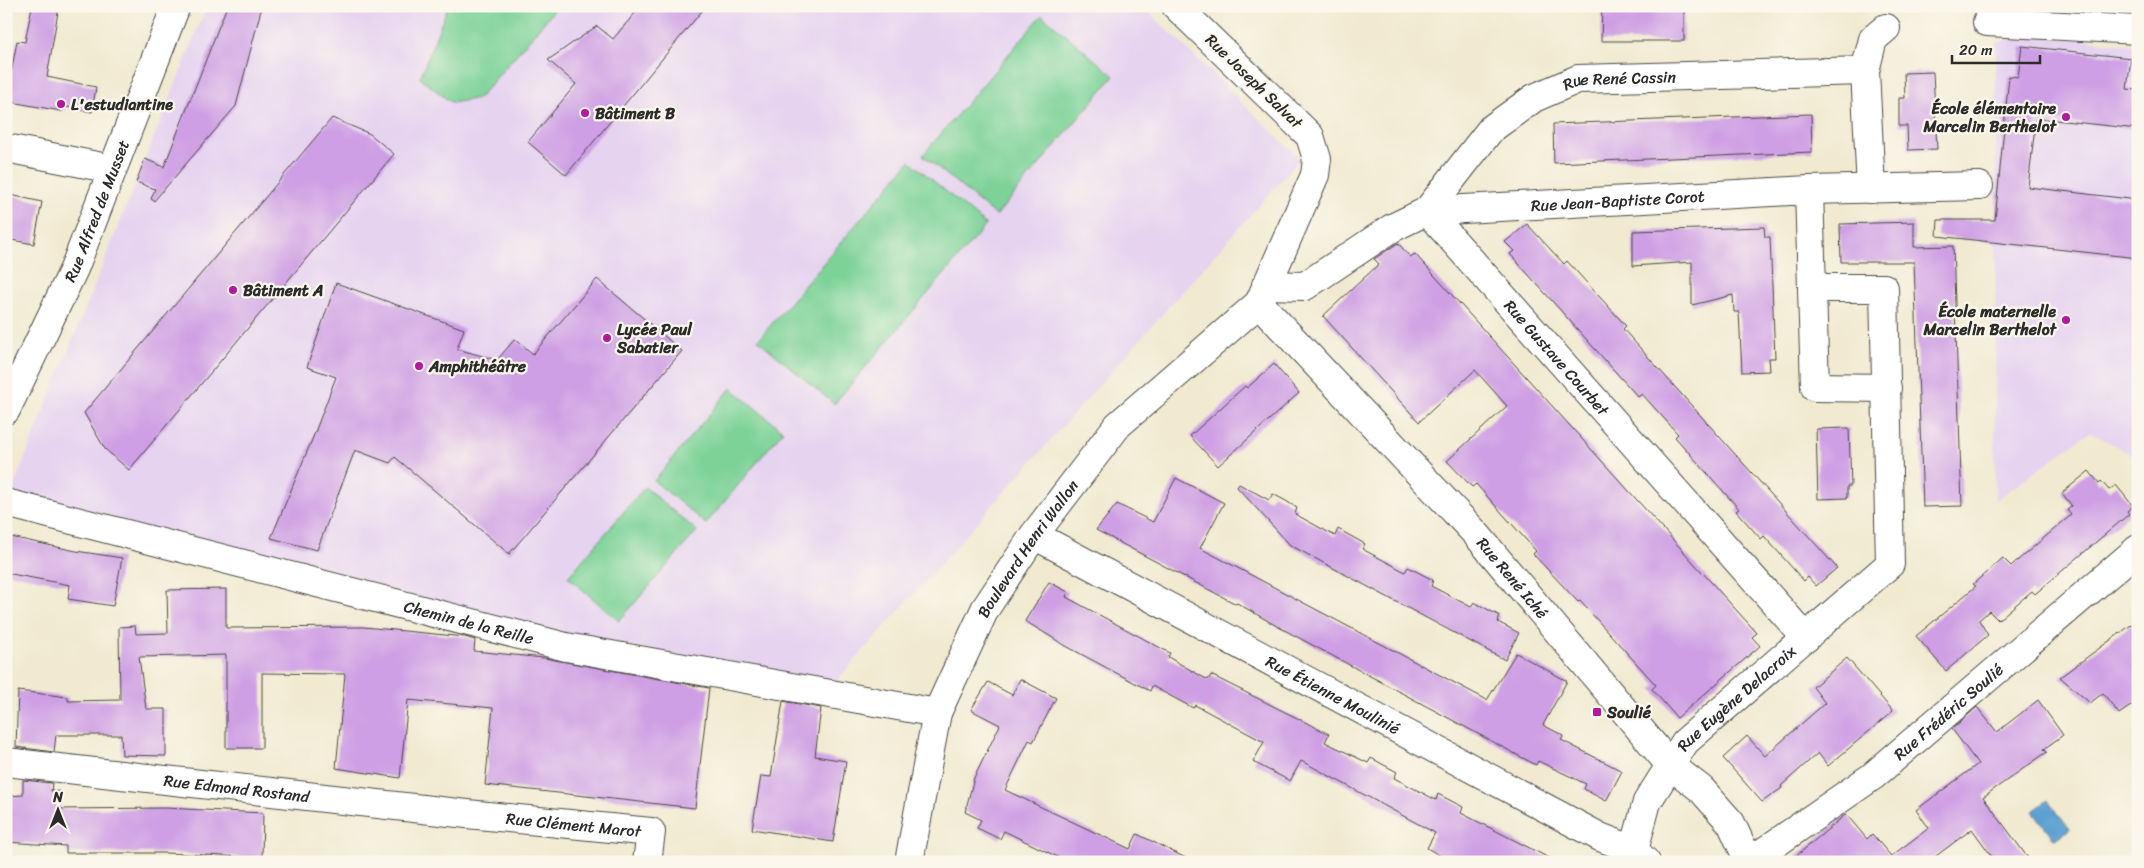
<svg xmlns="http://www.w3.org/2000/svg" width="2144" height="868" font-family="Sriracha,sans-serif">
<style>
.built{fill:#e6d3f0}
.green{fill:#7bd297;stroke:#537e61}
.water{fill:#5da0d1;stroke:#44667e}
.building{fill:#ce9fe4}
.lines{fill:none;stroke-linecap:round;stroke-linejoin:round}
.minor-casing{stroke:#494844;stroke-width:30}
.tertiary-casing{stroke:#494844;stroke-width:30}
.minor{stroke:#fff;stroke-width:28}
.tertiary{stroke:#fff;stroke-width:28}
.poi-dot{fill:#b5179e;stroke:#fbf7ec;stroke-width:2}
.labels{text-anchor:middle;dominant-baseline:central;stroke-width:4.5;stroke-linejoin:round;paint-order:stroke}
.street-label{font-size:16px;fill:#2b2b2b;stroke:#fbf7ec}
.poi-label{font-size:16px;font-weight:bold;fill:#2b2b2b;stroke:#fbf7ec;text-anchor:start}
</style>
<rect width="100%" height="100%" fill="#fbf7ec"/>
<filter id="ink" filterUnits="userSpaceOnUse"><feTurbulence type="fractalNoise" baseFrequency=".02" numOctaves="2"/><feDisplacementMap in="SourceGraphic" scale="10" xChannelSelector="R" yChannelSelector="G"/><feConvolveMatrix kernelMatrix="1 2 1 2 8 2 1 2 1" color-interpolation-filters="sRGB"/></filter>
<filter id="wash" filterUnits="userSpaceOnUse"><feTurbulence type="fractalNoise" baseFrequency=".0096" numOctaves="4" result="noise"/><feDisplacementMap in="SourceGraphic" scale="20" xChannelSelector="R" yChannelSelector="G"/><feGaussianBlur stdDeviation="1.12" result="paint"/><feColorMatrix in="noise" values="0 0 0 0 0 0 0 0 0 0 0 0 0 0 0 0 0 1.4 0 .05"/><feComposite in="paint" operator="in"/></filter>
<g filter="url(#wash)">
<rect width="100%" height="100%" fill="#f1ead1"/>
<path class="built" d="M207,6H1143L1300,159L833,685L424,606L11,493Z
M2027,34L2138,45V458L2090,432L1995,501L1996,42Z"/>
<path class="green" d="M448,6H558L479,98L452,103L420,78Z
M1042,15L1114,76L996,216L923,155Z
M910,161L986,225L834,404L758,340Z
M731,388L783,431L706,524L654,481Z
M645,487L697,531L619,621L568,577Z"/>
<path class="water" d="M2048,800L2070,829L2055,840L2033,811Z"/>
<g id="blocks">
<path class="building" d="M32,6H59L47,77L96,87L92,112L67,107L61,111L6,101L17,41L25,42Z
M227,6H262L236,106L154,201L151,199L155,189L136,182L145,159L164,167Z
M641,6H706L566,175L528,142L576,84L548,60L597,26L613,39Z
M1602,6H1684V41H1601Z
M2022,46L2131,58L2127,89L2138,90V129L2036,118L2028,187L2138,200V258L1937,236L1938,220H1995L2009,76L2018,77Z
M1933,72L1937,149L1908,150L1907,126H1899V98H1905L1904,73Z
M1811,114L1812,152L1554,163L1553,124Z
M332,118L370,134L394,154L129,470L105,449L84,413Z
M6,194L42,202L34,244L6,239Z
M1914,222V247L1953,246L1962,506L1923,507L1914,262H1841L1840,224Z
M1527,224L1564,264L1567,261L1626,326L1623,329L1837,568L1816,586L1808,577L1804,581L1764,536L1761,539L1736,511L1739,509L1675,437L1678,434L1642,394L1638,397L1510,254L1514,251L1505,242Z
M1764,227L1765,237H1770L1775,358H1769L1770,371L1742,372L1739,312H1734L1733,295L1692,305V262L1633,266V231Z
M1398,243L1410,257L1415,254L1757,633L1752,637L1760,646L1677,718L1652,689L1656,685L1580,601L1578,602L1533,554L1536,551L1476,484L1472,487L1447,461L1507,406L1475,370L1419,422L1323,316L1379,264L1374,259Z
M597,279L682,351L509,554L395,457L390,463L355,450L317,550L271,538L314,435L336,377L307,367L336,283L464,329L457,349L497,360L515,339L533,354Z
M1274,364L1299,393L1218,466L1190,436L1245,386L1247,388Z
M1849,428L1851,486H1847V498L1818,499L1816,429Z
M2089,471L2099,483L2101,481L2109,490L2116,485L2133,506L2127,511L2129,514L2035,594L2032,591L1998,620L1989,611L1979,620L1988,635L1946,671L1916,636L1976,586L1973,584L2003,558L2011,566L2071,515L2067,510L2072,506L2062,493Z
M1176,478L1224,503L1200,548L1487,700L1516,653L1567,681L1543,725L1564,736L1561,740L1622,771L1606,801L1584,789L1586,784L1538,761L1536,765L1275,625L1237,603L1236,604L1096,530L1117,504L1153,522Z
M1239,484L1269,500L1273,494L1286,501L1297,508L1295,514L1335,536L1338,529L1365,544L1362,549L1383,560L1405,572L1408,567L1433,580L1431,586L1471,607L1474,602L1500,616L1498,622L1519,633L1505,660L1290,545L1237,487Z
M6,536L76,551L122,558L113,606L68,599L70,585L6,573Z
M1049,582L1068,592L1066,597L1170,653L1168,657L1208,680L1211,675L1329,734L1325,742L1368,763L1371,758L1397,772L1394,778L1436,800L1438,794L1463,807L1461,813L1557,862H1451L1427,848L1435,833L1311,766L1301,761L1290,781L1253,762L1264,742L1195,705L1193,708L1152,686L1150,691L1066,646L1025,621Z
M226,589V628L364,627L465,637L475,640L474,651L544,658L709,688L695,808L485,785L493,708L408,700L400,778L336,768L345,674L262,673V748H226V655L139,657L146,709H166V756L122,755L121,735H56L54,752L16,747L18,691L68,697V701L120,700L119,627L135,626L136,634L168,633L167,590Z
M2138,620V701L2119,714L2103,693L2090,703L2060,677Z
M1847,658L1893,711L1828,766L1818,753L1781,786L1782,788L1762,802L1723,758L1747,736L1765,756L1825,703L1813,687Z
M1020,679L1056,698L1033,742L1029,740L1005,790L1130,849L1137,834L1194,862H1068L1004,831L1000,839L977,828L981,820L965,812L974,778L1000,725L971,710L988,682L1012,695Z
M2038,700L2063,735L2044,749L2047,752L1983,797L2031,862H1996L1972,829L1928,862H1789L1846,814L1867,839L1872,834L1891,856L1929,828L1916,810L1978,764L1952,729L1977,707L1997,732Z
M783,701L821,708L815,756L846,761L833,842L752,829L761,776L771,777Z
M23,780L52,783L51,791L61,792L60,809L166,808L263,813L262,858L166,853H66V846L6,842V796L23,795Z"/>
</g>
</g>
<g filter="url(#ink)">
<use href="#blocks" fill-opacity="0" stroke="#494844" stroke-width="1"/>
<g class="lines">
<defs>
<g id="minor">
<path d="M1987,22L2138,30"/>
<path d="M6,148L112,169"/>
<path d="M1871,189L1865,71L1873,39L1886,28"/>
<path d="M1809,190L1815,387L1887,388"/>
<path id="s1" d="M1427,211L1809,190L1979,186"/>
<path id="s2" d="M1427,211L1491,129L1534,98L1578,79L1865,71"/>
<path id="s3" d="M1266,285L1305,286L1392,228L1427,211L1806,638"/>
<path id="s4" d="M1259,303L1477,535L1670,765L1701,789L1731,823L1749,862"/>
<path id="s5" d="M6,503L566,647L937,713"/>
<path id="s6" d="M1034,535L1600,837L1634,850"/>
<path id="s7" d="M6,762L467,814L651,832L647,862"/>
<path id="s8" d="M909,862L937,713L985,609L1034,535L1118,425L1259,303L1315,175L1317,159L1310,136L1176,6"/>
<path id="s9" d="M1646,862L1634,850L1647,802L1685,742L1890,564L1884,288H1812"/>
<path id="s10" d="M1749,862L1873,776L2138,549"/>
</g>
<g id="tertiary">
<path id="s11" d="M6,410L74,269L176,6"/>
</g>
</defs>
<use href="#minor" class="minor-casing"/>
<use href="#tertiary" class="tertiary-casing"/>
<use href="#minor" class="minor"/>
<use href="#tertiary" class="tertiary"/>
</g>
</g>
<g class="poi-dot">
<circle cx="61" cy="104" r="5"/>
<circle cx="585" cy="113" r="5"/>
<circle cx="2066" cy="117" r="5"/>
<circle cx="233" cy="290" r="5"/>
<circle cx="2066" cy="320" r="5"/>
<circle cx="607" cy="338" r="5"/>
<circle cx="419" cy="366" r="5"/>
<rect x="1592" y="707" width="10" height="10" rx="2.5"/>
</g>
<g class="labels">
<g class="street-label">
<text transform="translate(1254 81) rotate(44)">Rue Joseph Salvat</text>
<text stroke="none"><textPath href="#s2" startOffset="246">Rue René Cassin</textPath></text>
<text stroke="none"><textPath href="#s1" startOffset="191">Rue Jean-Baptiste Corot</textPath></text>
<text stroke="none"><textPath href="#s11" startOffset="219">Rue Alfred de Musset</textPath></text>
<text stroke="none"><textPath href="#s3" startOffset="378">Rue Gustave Courbet</textPath></text>
<text stroke="none"><textPath href="#s8" startOffset="340">Boulevard Henri Wallon</textPath></text>
<text stroke="none"><textPath href="#s4" startOffset="374">Rue René Iché</textPath></text>
<text stroke="none"><textPath href="#s5" startOffset="478">Chemin de la Reille</textPath></text>
<text stroke="none"><textPath href="#s6" startOffset="339">Rue Étienne Moulinié</textPath></text>
<text stroke="none"><textPath href="#s9" startOffset="205">Rue Eugène Delacroix</textPath></text>
<text stroke="none"><textPath href="#s10" startOffset="250">Rue Frédéric Soulié</textPath></text>
<text stroke="none"><textPath href="#s7" startOffset="232">Rue Edmond Rostand</textPath></text>
<text stroke="none"><textPath href="#s7" startOffset="571">Rue Clément Marot</textPath></text>
</g>
<g class="poi-label">
<text x="71" y="104">L'estudiantine</text>
<text x="2056" y="108" text-anchor="end">École élémentaire<tspan x="2056" dy="18">Marcelin Berthelot</tspan></text>
<text x="595" y="113">Bâtiment B</text>
<text x="243" y="290">Bâtiment A</text>
<text x="2056" y="311" text-anchor="end">École maternelle<tspan x="2056" dy="18">Marcelin Berthelot</tspan></text>
<text x="617" y="329">Lycée Paul<tspan x="617" dy="18">Sabatier</tspan></text>
<text x="429" y="366">Amphithéâtre</text>
<text x="1607" y="712">Soulié</text>
</g>
</g>
<rect width="2144" height="868" fill="none" stroke="#fbf7ec" stroke-width="25"/>
<g transform="translate(58 810)" stroke="#fbf7ec" stroke-width="4" paint-order="stroke">
<path d="M0-4L9 19L0 12L-9 19Z" fill="#2b2b2b"/>
<text y="-8" font-size="14" font-weight="bold" text-anchor="middle" fill="#2b2b2b">N</text>
</g>
<path d="M1952 55v8h88v-8" fill="none" stroke="#2b2b2b" stroke-width="2.5"/>
<text x="1959" y="55" font-size="15" fill="#2b2b2b" stroke="#fbf7ec" stroke-width="4" paint-order="stroke">20 m</text>
</svg>
